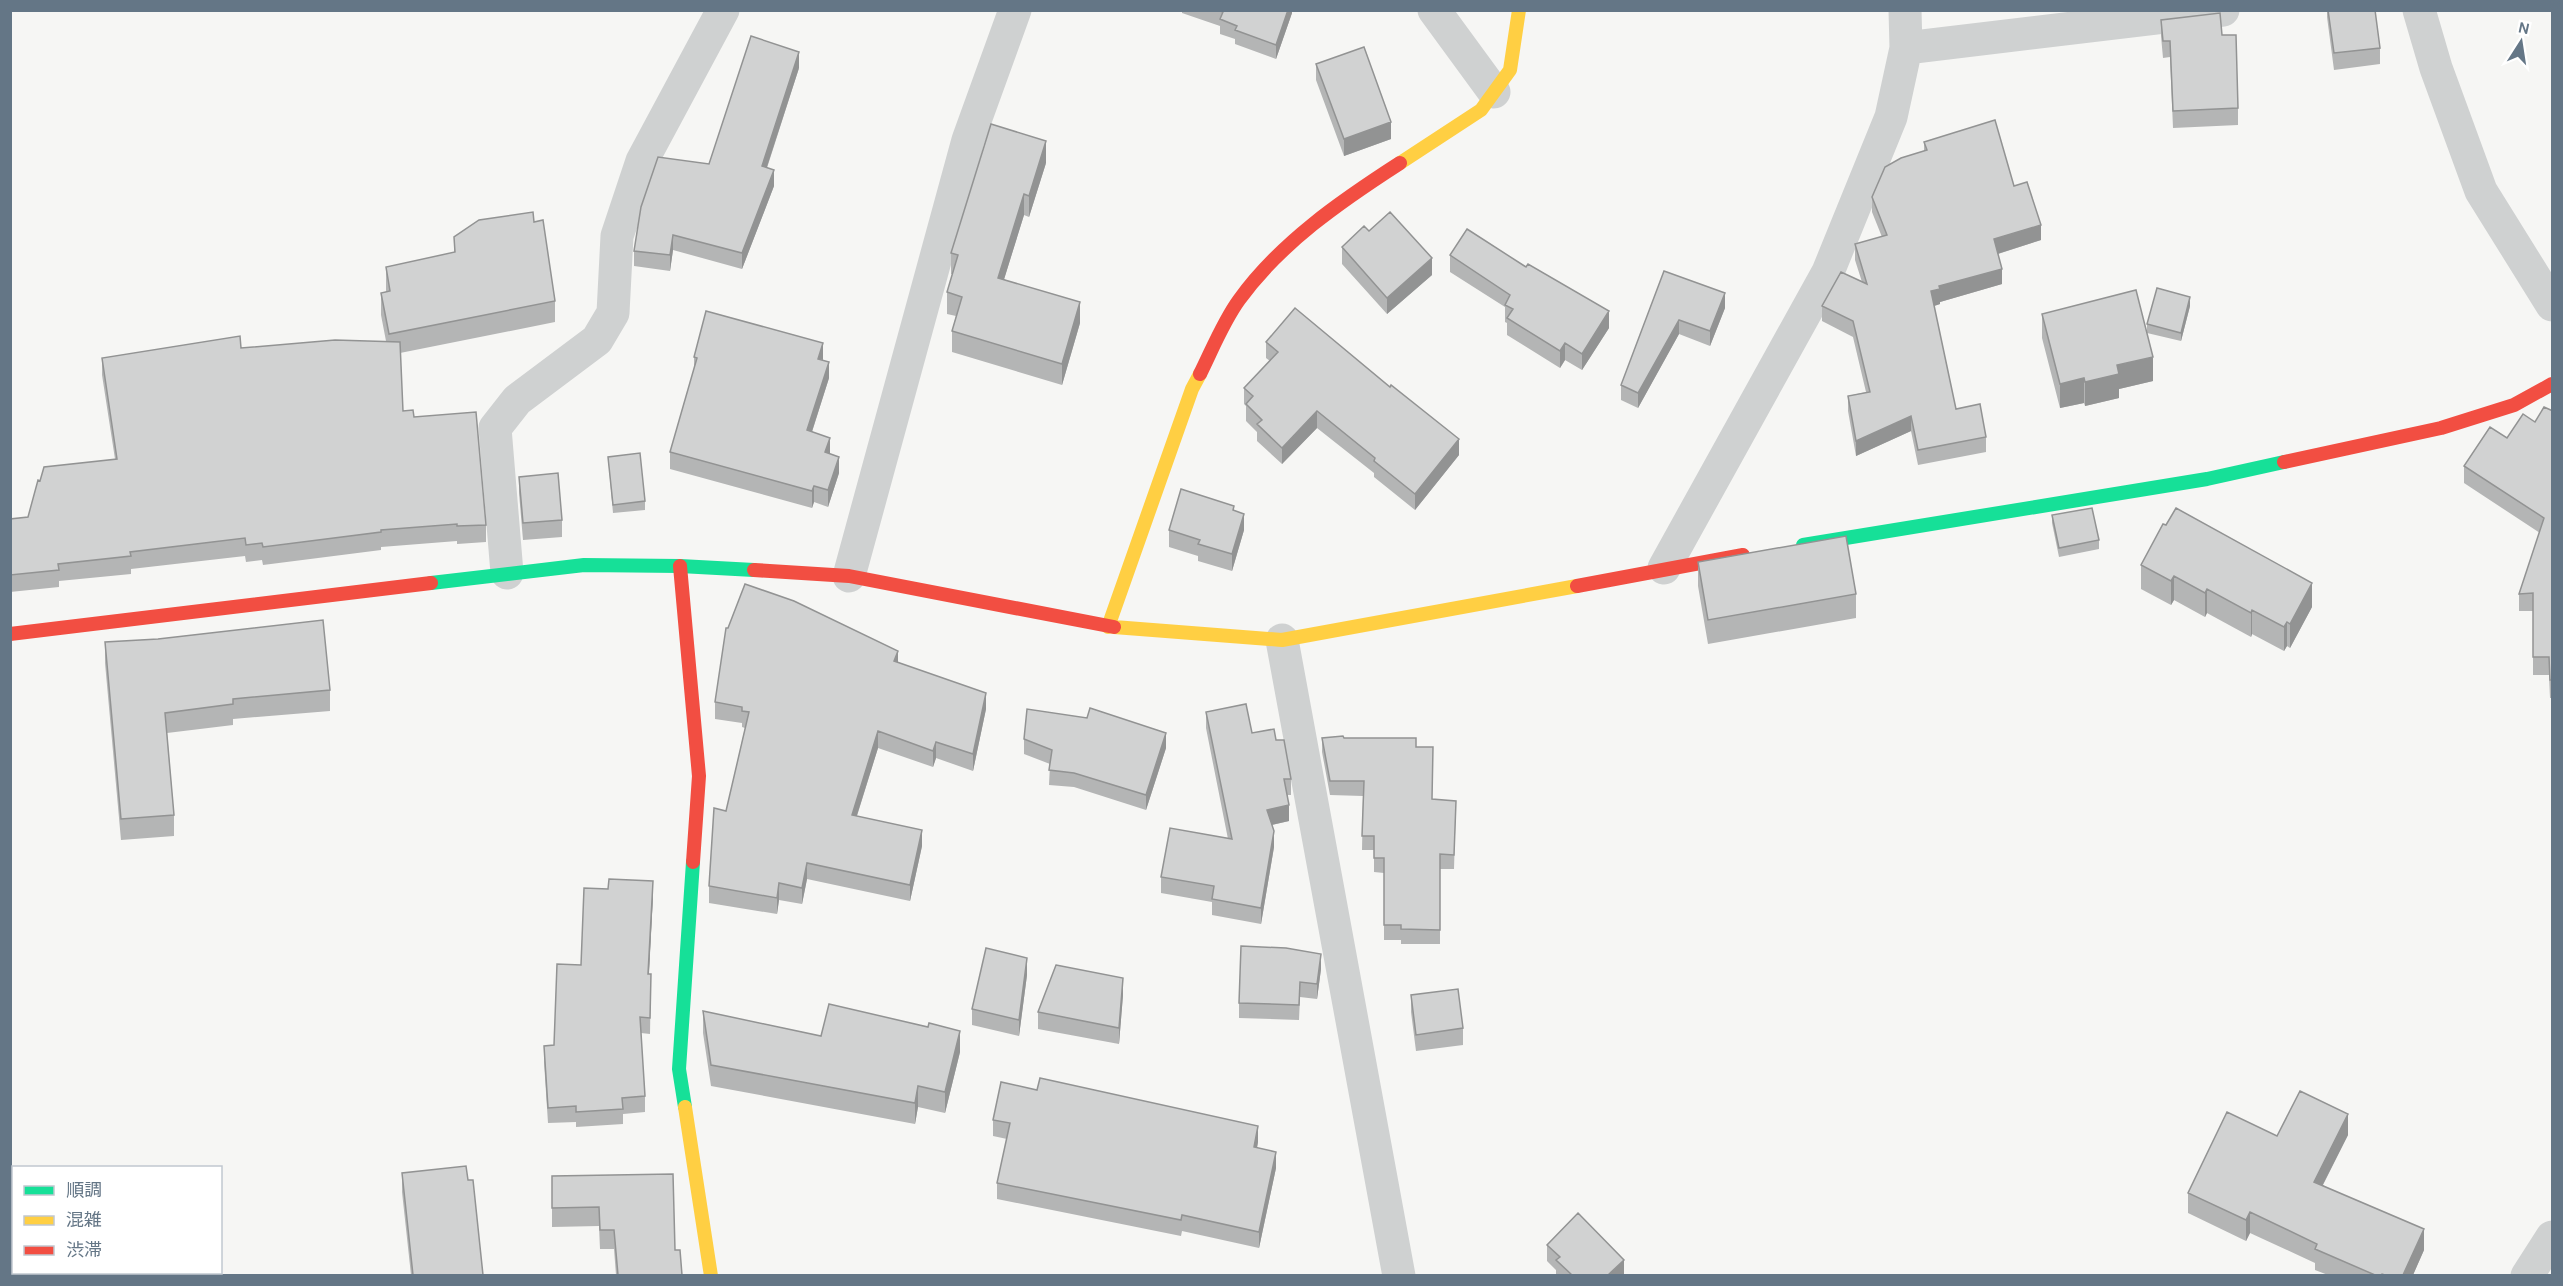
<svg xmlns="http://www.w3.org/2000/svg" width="2563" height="1286" font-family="Karla,'Noto Sans JP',sans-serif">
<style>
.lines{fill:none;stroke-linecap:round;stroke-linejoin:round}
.street{stroke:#cfd1d1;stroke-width:33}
.fast{stroke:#16e098;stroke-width:14}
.slow{stroke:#ffcf43;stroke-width:14}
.jam{stroke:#f24e42;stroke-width:14}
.wall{fill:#b4b5b5}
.shaded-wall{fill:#929393}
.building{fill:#d1d2d2;stroke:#929393;stroke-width:1.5}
</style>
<rect width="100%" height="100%" fill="#f6f6f4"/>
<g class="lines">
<path class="street" d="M1434,10L1494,92
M2419,10L2436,68L2481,191L2552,305
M1906,48L2223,10
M1664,568L1828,272L1891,117L1906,48L1905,10
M507,573L495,428L517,400L597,340L613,313L617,236L642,161L723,10
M849,576L968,140L1015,10
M1282,640L1399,1276
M2527,1276L2552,1237"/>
<path class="fast" d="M1803,545L2207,479L2284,462
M431,583L584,565L680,566L754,570
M685,1107L679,1069L693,862"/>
<path class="slow" d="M1400,163L1481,110L1510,70L1519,10
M1108,627L1192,389L1200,374
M1114,627L1282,640L1577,586
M685,1107L711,1276"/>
<path class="jam" d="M1200,374C1212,350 1223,322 1239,300C1280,243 1341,201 1400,163
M2284,462L2441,428L2514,405L2552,384
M680,566L699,776L693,862
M754,570L849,576L1114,627
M1577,586L1743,555
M10,634L431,583"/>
</g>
<path class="wall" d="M1182,10H1292V13L1276,59L1235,44V39L1220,34V26L1182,13Z
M2327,10H2375L2380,48V64L2334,70L2327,17Z
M2161,20L2238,108V125L2173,128L2170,57L2163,58L2161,36Z
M1316,64L1391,139L1344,156L1316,80Z
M799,68L767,168L774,186L742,269L673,250L670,271L634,266V251L709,164Z
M1924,142L2014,186L2041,240L1998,254L2002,284L1940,302V304L1934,306L1956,409L1986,437V452L1918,465L1911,431L1856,456L1848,411V396L1866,392L1853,337L1822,321V306L1862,282L1855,260V244L1882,237L1872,212V197L1924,151Z
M1046,163L1029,217L1024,215L1004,279L1080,323L1062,385L952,352V331L956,316L947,314V292L953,274H951V253Z
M534,222L555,301V322L400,353L403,411L414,417L486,525V542L457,544V541L381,547V550L263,565L262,560L246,562L245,556L131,569V574L59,581V587L10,592V519L28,517L40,481L115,459L102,375V358L241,348L386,341L381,315V293L386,292V267L454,253V237Z
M1369,231L1432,275L1387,314L1342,264V247Z
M1450,255L1609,328L1582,370L1565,360L1560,368L1507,335V323L1505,322V307L1450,272Z
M1664,271L1725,308L1710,346L1679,334L1638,408L1621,400V385Z
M2190,306L2181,341L2147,333V324Z
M2042,314L2153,381L2119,389V398L2085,406L2084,403L2060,408L2042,338Z
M1266,342L1459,455L1415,510L1374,477V473L1317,428L1282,464L1257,441V432L1246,421V406L1244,404V388L1270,361L1266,358Z
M694,357L823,360L829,378L812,432L830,454L839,473L828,507L814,502L812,508L670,469V452L694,369Z
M2553,411V698H2550L2549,675H2533V611H2519V594L2540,533L2464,483V466L2507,438Z
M608,457L645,501V510L613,513Z
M519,477L562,520V537L523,540L519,493Z
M1234,510L1244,530L1232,571L1198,561V556L1169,547V530Z
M2052,515L2099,540V549L2059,557L2052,523Z
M1698,562L1856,594V618L1708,644L1698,586Z
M2141,565L2312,607L2290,648L2287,646L2284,651L2252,634L2251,637L2207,613L2205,617L2174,600L2171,605L2141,589Z
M105,642L330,690V711L233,719V725L167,733L174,815V836L121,840L105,663Z
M898,663L986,709L973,771L936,758L933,767L878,748L857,816L922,846L910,901L807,879L802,904L779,900L777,914L709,903V886L745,728L742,727V723L715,719V702Z
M1206,712L1252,733L1276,740L1291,779V795H1287L1289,821L1272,825L1274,847L1261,924L1212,915V902L1161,893V877L1228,839L1206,728Z
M1322,738H1344L1416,747L1432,799L1456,801L1454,869H1440V944H1401V940H1384V873L1374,872V850H1362L1363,796L1330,795L1322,752Z
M1024,739L1166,748L1146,810L1074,787L1049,785L1050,764L1024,754Z
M653,896L649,974H651L650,1034L641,1033L645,1096V1112L623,1114V1124L576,1127V1122L548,1123L544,1062V1046L554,1045L581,965Z
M1321,969L1317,999L1300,997L1299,1020L1239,1018V1003Z
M1027,975L1019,1036L972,1025V1009Z
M1123,995L1119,1044L1038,1029V1012Z
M1411,995L1463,1028V1045L1416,1051L1411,1012Z
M703,1011L821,1036L928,1027L960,1052L945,1113L918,1107L915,1124L711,1086L703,1033Z
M1037,1090L1258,1142L1257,1148L1276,1168L1259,1248L1182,1231L1181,1236L997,1199V1183L1007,1139L993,1136V1120Z
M2348,1135L2323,1185L2424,1250L2413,1275H2328L2315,1270V1263L2250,1233L2246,1241L2188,1213V1193L2277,1136Z
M402,1173L468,1180L483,1275H411L402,1192Z
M552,1176L675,1250L682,1275H616L614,1249H600L599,1226L552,1227Z
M1547,1245L1624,1275H1556V1270L1547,1261Z"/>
<path class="shaded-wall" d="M1288,10H1292V13L1276,59V45Z
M799,52V68L762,182V166Z
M1391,122V139L1344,156V139Z
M1046,141V163L1029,217V196Z
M774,170V186L742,269V253Z
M1024,194V215L998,299V278Z
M2041,225V240L1994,255V239Z
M673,235V250L670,271V255Z
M1432,258V275L1387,314V298Z
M2002,269V284L1940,302V304L1931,307V291L1939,286Z
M1725,293V308L1710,346V331Z
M2190,297V306L2181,341V333Z
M1080,302V323L1062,385V364Z
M1609,311V328L1582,370V354Z
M1679,320V334L1638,408V393Z
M823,343V360L818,359Z
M1565,343V360L1560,368V351Z
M2153,357V381L2119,389V398L2085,406V382L2117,365Z
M829,362V378L807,447V430Z
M2084,378V403L2060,408V384Z
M1317,411V428L1282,464V448Z
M1911,416V431L1856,456V441Z
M830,438V454L825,452Z
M1459,439V455L1415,510V494Z
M839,457V473L828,507V490Z
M814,486V502L812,508V491Z
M1244,514V530L1232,571V554Z
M2174,576V600L2171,605V581Z
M2312,583V607L2290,648V624Z
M2207,589V613L2205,617V593Z
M2252,610V634L2251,637V613Z
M2287,622V646L2284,651V627Z
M898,651V668L894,661Z
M986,693V709L973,771V754Z
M878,731V748L852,831V815Z
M1166,733V748L1146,810V795Z
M936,742V758L933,767V751Z
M1289,805V821L1267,826V810Z
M922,830V846L910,901V885Z
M1274,831V847L1261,924V908Z
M807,863V879L802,904V888Z
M653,881V896L648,990V974Z
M779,883V900L777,914V898Z
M1321,954V969L1317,999V984Z
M1027,958V975L1019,1036V1020Z
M1123,978V995L1119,1044V1028Z
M960,1031V1052L945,1113V1092Z
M918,1086V1107L915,1124V1103Z
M2348,1114V1135L2314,1202V1182Z
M1258,1126V1142L1254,1163V1147Z
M1276,1152V1168L1259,1248V1232Z
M2250,1212V1233L2246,1241V1220Z
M2424,1229V1250L2413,1275H2403Z
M1624,1260V1275H1608Z"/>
<path class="building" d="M1218,10H1288L1276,45L1235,30L1237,26L1220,19L1223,12Z
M2328,10H2375L2380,48L2334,53Z
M2220,13L2222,35H2236L2238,108L2173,111L2170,41H2163L2161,20Z
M751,36L799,52L762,166L774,170L742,253L673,235L670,255L634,251L641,207L658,157L709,164Z
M1364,47L1391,122L1344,139L1316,64Z
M1995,120L2014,186L2027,182L2041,225L1994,239L2002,269L1939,286L1940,289L1931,291L1956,409L1980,404L1986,437L1918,450L1911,416L1856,441L1848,396L1870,392L1853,321L1822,306L1841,272L1867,284L1855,244L1887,235L1872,197L1885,167L1901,158L1927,150L1924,142Z
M991,124L1046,141L1029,196L1024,194L998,278L1080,302L1062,364L952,331L962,297L947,292L958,255L951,253Z
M533,212L534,222L543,220L555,301L389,334L381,293L390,291L386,267L455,252L454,237L479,220Z
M1390,212L1432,258L1387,298L1342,247L1364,226L1369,231Z
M1467,229L1526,267L1528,264L1609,311L1582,354L1565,343L1560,351L1507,318L1513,309L1505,305L1510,295L1450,255Z
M1664,271L1725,293L1710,331L1679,320L1638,393L1621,385Z
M2157,288L2190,297L2181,333L2147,324Z
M2136,290L2153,357L2117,365L2119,374L2085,382L2084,378L2060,384L2042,314Z
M1295,308L1390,387L1391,385L1459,439L1415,494L1374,461L1375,458L1317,411L1282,448L1257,424L1262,420L1246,404L1253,396L1244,388L1278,352L1266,342Z
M706,311L823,343L818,359L829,362L807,430L830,438L825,452L839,457L828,490L814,486L812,491L670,452L697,358L694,357Z
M240,336L241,348L335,340L400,342L403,411L413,410L414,417L476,412L486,525L457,526V524L381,530V532L263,547L262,543L246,545L245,538L130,552L131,556L58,564L59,570L10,575V519L28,517L38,480L40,481L44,467L117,459L102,358Z
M2544,407L2553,411V680H2550L2549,657H2533V593L2519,594L2544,518L2464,466L2490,427L2507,438L2523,414L2535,422Z
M640,453L645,501L613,505L608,457Z
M558,473L562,520L523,523L519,477Z
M1181,489L1234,506L1233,510L1244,514L1232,554L1198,544L1200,540L1169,530Z
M2092,508L2099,540L2059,548L2052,515Z
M2176,508L2312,583L2290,624L2287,622L2284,627L2252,610L2251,613L2207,589L2205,593L2174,576L2171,581L2141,565L2163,524L2166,525Z
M1846,536L1856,594L1708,620L1698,562Z
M745,584L794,601L898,651L894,661L986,693L973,754L936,742L933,751L878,731L852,815L922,830L910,885L807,863L802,888L779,883L777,898L709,886L714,808L726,811L749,712L742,711V707L715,702L726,628H728Z
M323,620L330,690L233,699V704L165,713L174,815L121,819L105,642L158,639Z
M1246,704L1252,733L1274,729L1276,740H1284L1291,779H1284L1289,805L1267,810L1274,831L1261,908L1212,899L1214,886L1161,877L1170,828L1232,839L1206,712Z
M1090,708L1166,733L1146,795L1074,773L1049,770L1052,750L1024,739L1027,709L1087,718Z
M1343,736L1344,738H1416V747H1433L1432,799L1456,801L1454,855L1440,854V930L1401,929V925H1384V858H1374V836H1362L1364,781H1330L1322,738Z
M609,879L653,881L648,974H651L650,1018L640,1017L645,1096L622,1098L623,1109L576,1112V1106L548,1108L544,1046L554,1045L557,964L581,965L584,888L608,889Z
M1241,946L1286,948L1321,954L1317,984L1300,982L1299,1005L1239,1003Z
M986,948L1027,958L1019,1020L972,1009Z
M1056,965L1123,978L1119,1028L1038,1012Z
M1458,989L1463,1028L1416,1035L1411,995Z
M829,1004L928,1027L929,1023L960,1031L945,1092L918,1086L915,1103L711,1065L703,1011L821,1036Z
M1040,1078L1258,1126L1254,1147L1276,1152L1259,1232L1182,1215L1181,1220L997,1183L1010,1123L993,1120L1001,1082L1037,1090Z
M2300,1091L2348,1114L2314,1182L2424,1229L2403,1275H2385L2382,1274L2381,1275H2375L2315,1249L2317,1244L2250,1212L2246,1220L2188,1193L2227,1112L2277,1136Z
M466,1166L468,1180H473L483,1275H413L402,1173Z
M673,1174L675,1250H680L682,1275H618L614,1230H600L599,1207L552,1208V1176Z
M1578,1213L1624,1260L1608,1275H1572L1556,1260L1560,1257L1547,1245Z"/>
<rect width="2563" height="1286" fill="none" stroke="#647686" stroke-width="24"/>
<rect x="12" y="1166" width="210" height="108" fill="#ffffff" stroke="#c1c8cf" stroke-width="1.5"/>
<rect x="24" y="1186" width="30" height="9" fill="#16e098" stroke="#c1c8cf" stroke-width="1.5"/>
<text x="66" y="1196" font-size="18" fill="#647686">順調</text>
<rect x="24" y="1216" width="30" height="9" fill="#ffcf43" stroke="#c1c8cf" stroke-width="1.5"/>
<text x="66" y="1226" font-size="18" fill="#647686">混雑</text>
<rect x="24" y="1246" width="30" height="9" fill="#f24e42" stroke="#c1c8cf" stroke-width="1.5"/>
<text x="66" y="1256" font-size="18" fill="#647686">渋滞</text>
<g transform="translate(2521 42) rotate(12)" stroke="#ffffff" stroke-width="4.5" paint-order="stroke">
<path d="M0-4.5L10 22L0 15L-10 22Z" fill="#647686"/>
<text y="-9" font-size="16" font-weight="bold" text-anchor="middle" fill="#647686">N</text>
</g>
</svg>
